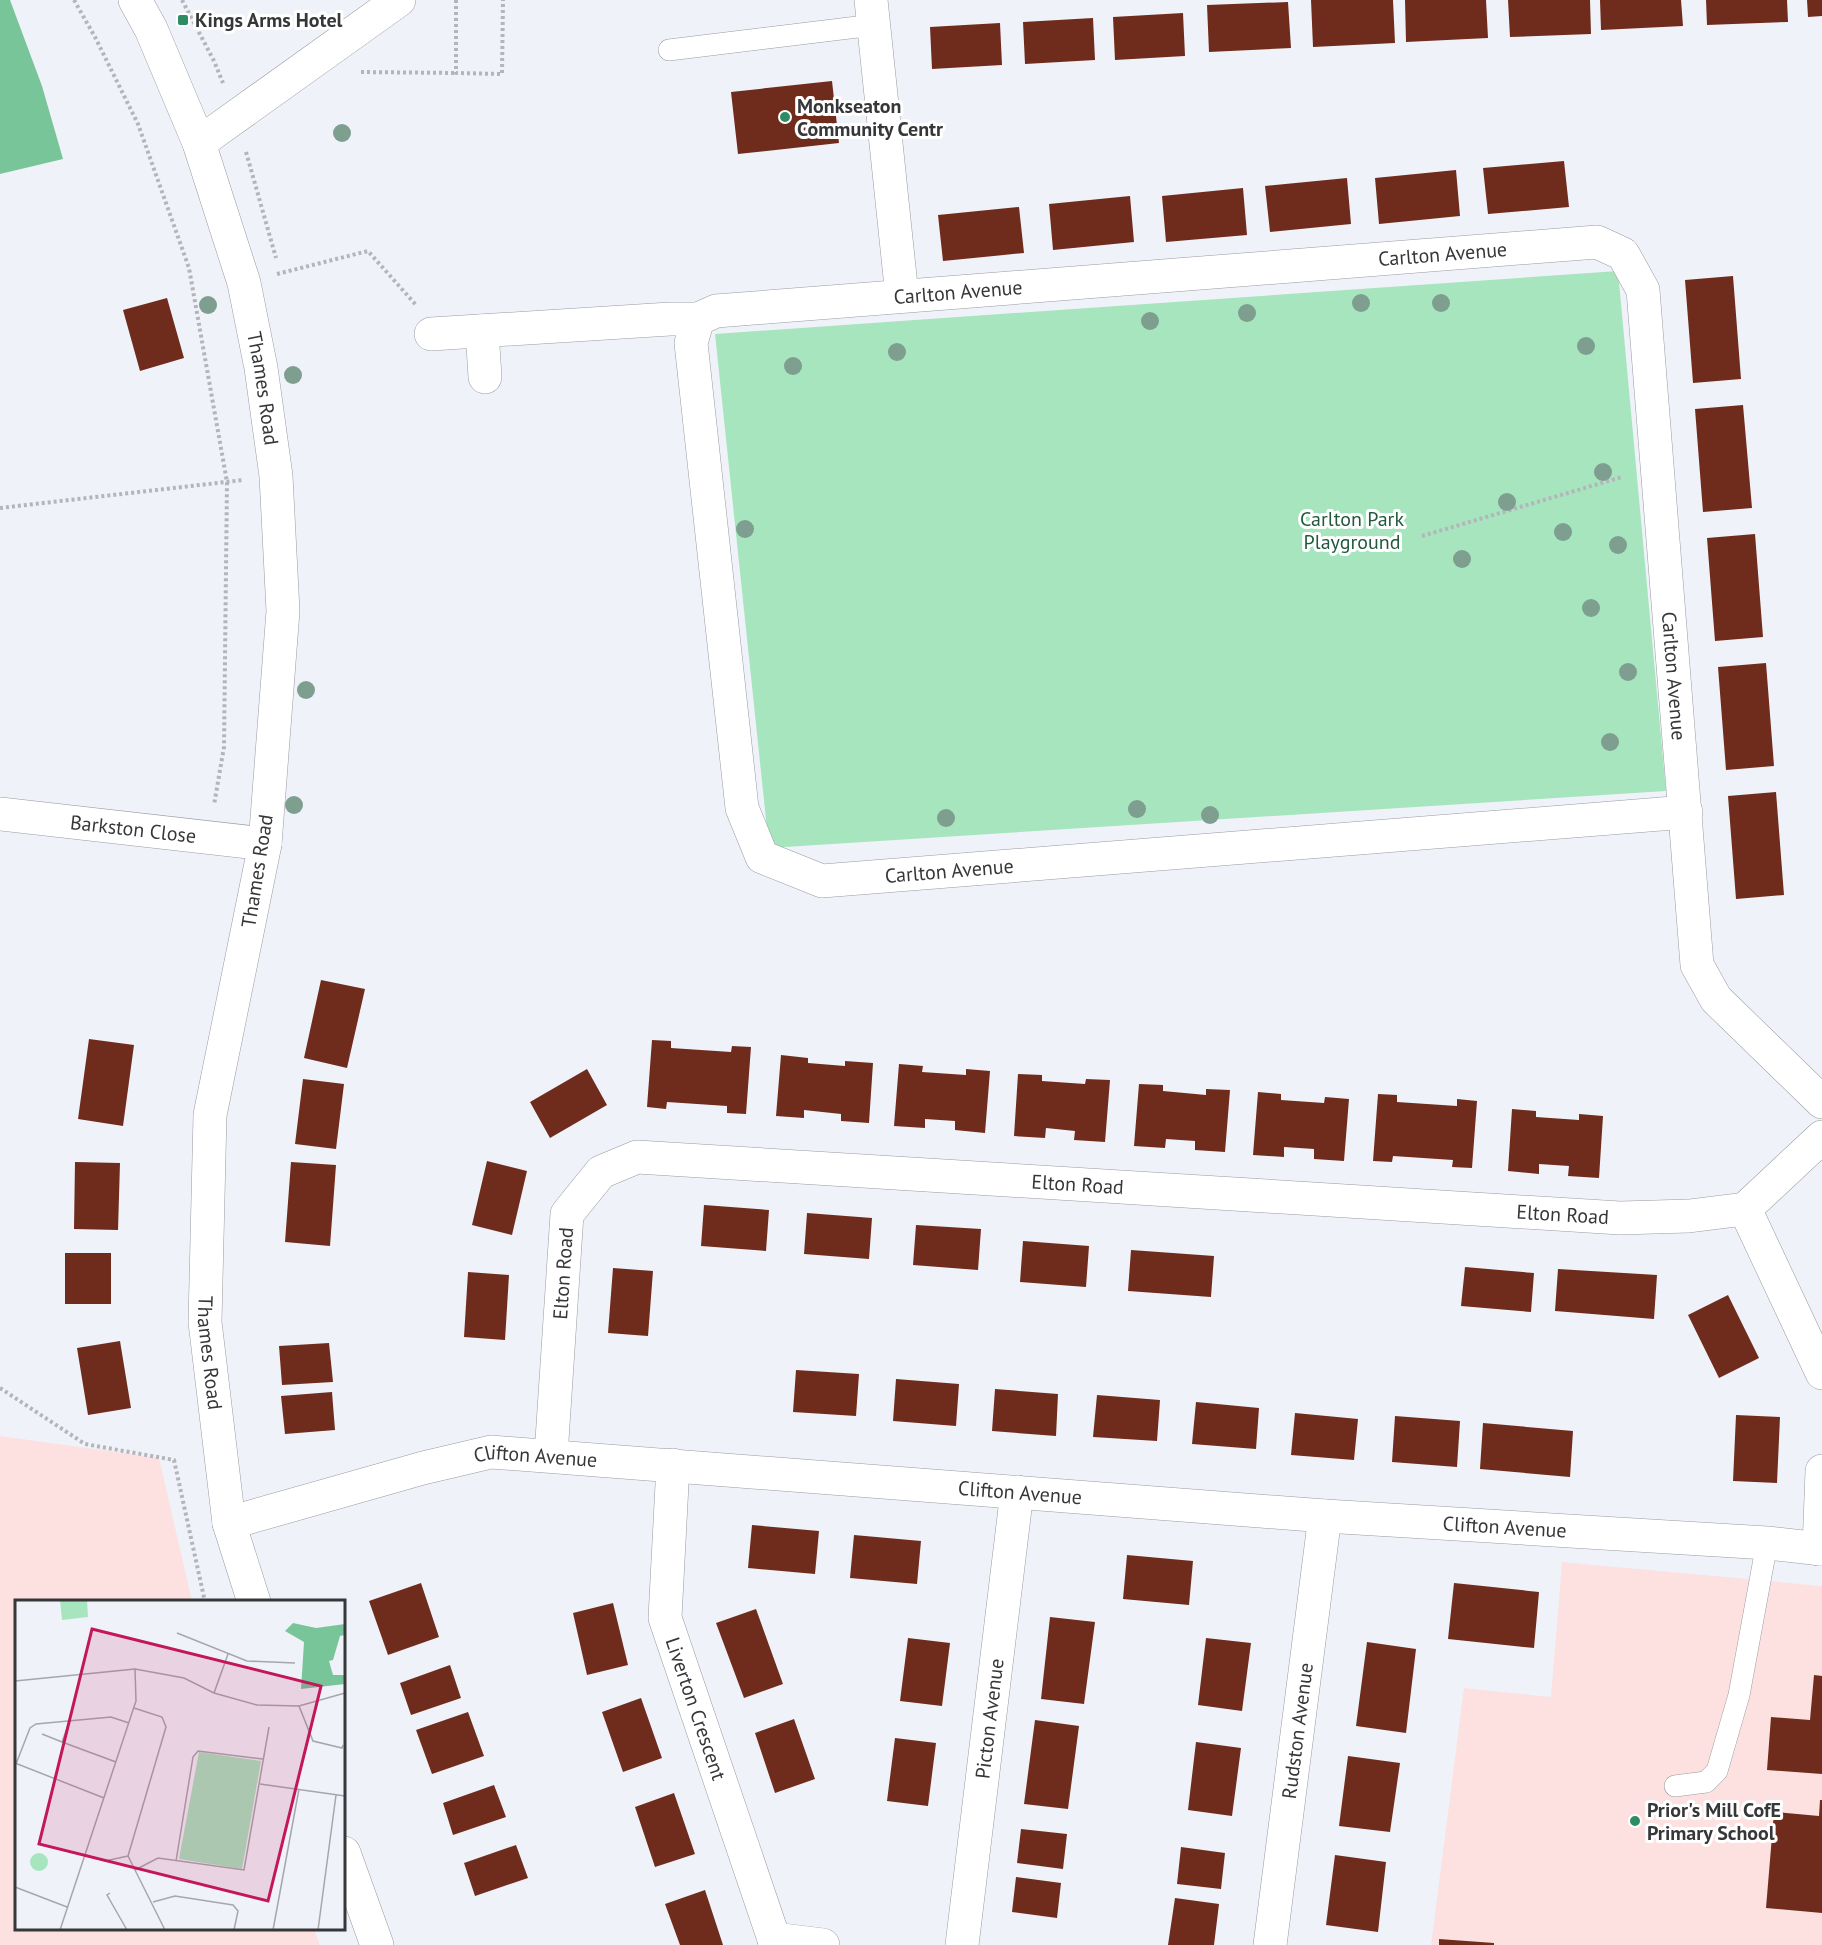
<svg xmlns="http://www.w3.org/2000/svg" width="1822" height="1945" font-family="'PT Sans',sans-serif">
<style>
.education{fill:#fce1e0}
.green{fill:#a7e5bf}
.forest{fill:#79c59a}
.building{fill:#6f2c1d}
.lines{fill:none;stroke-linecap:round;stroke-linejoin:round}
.lane-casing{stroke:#999ba1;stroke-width:22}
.street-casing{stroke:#999ba1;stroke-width:34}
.secondary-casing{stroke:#999ba1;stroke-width:34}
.path{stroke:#b3b5ba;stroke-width:4;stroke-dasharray:3 3;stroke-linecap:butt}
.lane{stroke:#fff;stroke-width:21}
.street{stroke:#fff;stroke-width:33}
.secondary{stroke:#fff;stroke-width:33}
.tree{fill:#7e9e90}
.poi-dot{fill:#2e8c64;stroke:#fff;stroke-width:2}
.labels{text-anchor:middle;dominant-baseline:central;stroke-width:6;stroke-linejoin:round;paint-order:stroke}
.poi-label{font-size:20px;font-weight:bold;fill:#363739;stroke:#fff;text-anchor:start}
.street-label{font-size:20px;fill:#363739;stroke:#fff}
.park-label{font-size:20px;fill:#20593b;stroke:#fff}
.inset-road{fill:none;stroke:#a6a7ac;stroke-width:1.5}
.view{fill:#c2185b;fill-opacity:0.15;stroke:#c2185b;stroke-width:3}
.inset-edge{fill:none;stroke:#363739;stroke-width:3}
</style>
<rect width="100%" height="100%" fill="#f0f2f9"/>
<path class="education" d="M0,1436L159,1458L192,1601L16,1602V1928L314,1929L320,1945H0Z
M1562,1562L1822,1586V1945H1431L1464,1688L1551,1697Z"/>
<path class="green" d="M1618,271L1666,791L769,848L715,334Z"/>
<path class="forest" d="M0,0H10L42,86L63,159L0,174Z"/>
<path class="building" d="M1311,0H1393L1395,43L1313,47Z
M1405,0H1486L1488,38L1406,42Z
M1508,0H1590L1591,34L1510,37Z
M1600,0H1681L1683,26L1601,30Z
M1706,0H1787L1788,22L1707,25Z
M1807,0H1822V16L1808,17Z
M1288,2L1291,48L1209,52L1207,5Z
M1183,13L1185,56L1115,60L1113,17Z
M1093,18L1095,60L1025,64L1023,22Z
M1000,23L1002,65L932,69L930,27Z
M832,81L839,143L738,154L731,92Z
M1564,161L1569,207L1488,214L1483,168Z
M1456,170L1460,216L1379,224L1375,178Z
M1347,178L1351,224L1270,232L1265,186Z
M1243,188L1247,235L1166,242L1162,196Z
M1130,196L1134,242L1053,250L1049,204Z
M1019,207L1024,253L943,261L938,215Z
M1733,276L1741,379L1693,383L1685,280Z
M167,298L184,358L140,371L123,310Z
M1743,405L1752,508L1703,512L1695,409Z
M1755,534L1763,637L1715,641L1707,538Z
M1766,663L1774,766L1726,770L1718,667Z
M1776,792L1784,895L1736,899L1728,796Z
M321,980L365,989L347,1068L304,1058Z
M89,1039L134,1045L123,1126L78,1119Z
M652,1040L671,1041V1048L731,1052L732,1046L751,1047L746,1114L727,1113V1106L667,1102L666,1109L647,1107Z
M781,1055L808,1058V1063L845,1066V1061L873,1063L869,1123L841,1121V1114L804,1110V1118L776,1116Z
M899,1064L923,1066L922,1072L966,1075V1069L990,1071L985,1133L955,1130V1121L925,1119V1128L894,1126Z
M587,1069L607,1105L550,1138L530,1102Z
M1018,1074L1042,1075V1081L1085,1084L1086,1079L1110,1080L1105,1142L1074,1140L1075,1131L1046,1128L1045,1138L1014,1136Z
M303,1079L344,1084L336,1149L295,1144Z
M1139,1084L1163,1085V1091L1206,1095V1089L1230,1090L1225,1152L1195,1150V1141L1166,1139L1165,1148L1134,1146Z
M1258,1092L1281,1094V1100L1324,1103L1325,1097L1349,1099L1344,1161L1314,1159V1149L1284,1147V1157L1253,1155Z
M1378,1094L1397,1095V1102L1457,1106V1099L1477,1101L1472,1168L1452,1167L1453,1160L1393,1156L1392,1162L1373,1161Z
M1512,1109L1536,1111V1117L1579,1120V1114L1603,1116L1599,1178L1568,1176L1569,1166L1539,1164V1174L1508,1171Z
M487,1161L527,1171L512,1235L472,1225Z
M75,1162L120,1163L118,1230L74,1229Z
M291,1162L336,1165L330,1246L285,1242Z
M704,1205L769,1210L766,1251L701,1246Z
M807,1213L872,1218L869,1259L804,1254Z
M916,1225L981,1229L978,1270L913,1265Z
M1023,1241L1089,1246L1086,1287L1020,1282Z
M1131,1250L1214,1256L1211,1297L1128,1291Z
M65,1253H111V1304H65Z
M1465,1267L1534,1273L1531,1312L1461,1306Z
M613,1268L653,1271L648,1336L608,1333Z
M1558,1269L1657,1275L1654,1319L1555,1311Z
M468,1272L509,1275L505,1340L464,1337Z
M1728,1295L1759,1358L1719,1378L1688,1315Z
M120,1341L131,1408L88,1415L77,1348Z
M329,1343L333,1382L282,1385L279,1346Z
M796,1370L859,1374L856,1416L793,1412Z
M896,1379L959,1384L956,1426L893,1421Z
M995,1389L1058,1394L1056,1436L992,1431Z
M332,1392L335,1430L285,1434L281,1396Z
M1097,1395L1160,1400L1157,1441L1093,1437Z
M1196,1402L1259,1408L1256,1449L1192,1444Z
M1295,1413L1358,1419L1354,1460L1291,1455Z
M1736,1415L1780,1417L1777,1483L1733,1481Z
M1395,1416L1460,1421L1457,1467L1392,1462Z
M1483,1423L1573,1431L1570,1477L1480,1469Z
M752,1525L819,1531L815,1574L748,1568Z
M854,1535L921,1541L917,1584L850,1578Z
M1127,1555L1193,1561L1189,1605L1123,1599Z
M421,1583L439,1637L388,1655L369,1601Z
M1454,1583L1539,1592L1534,1648L1448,1639Z
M613,1603L628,1665L587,1675L573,1613Z
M756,1609L783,1684L744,1698L716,1623Z
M1050,1617L1095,1622L1084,1704L1041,1699Z
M908,1638L950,1643L942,1706L900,1701Z
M1206,1638L1251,1643L1242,1711L1198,1705Z
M1367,1642L1416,1649L1406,1733L1356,1726Z
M450,1665L461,1698L411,1715L400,1683Z
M1814,1675L1822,1676V1774L1767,1770L1771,1717L1810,1720Z
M641,1698L662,1758L623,1772L602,1712Z
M468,1712L484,1756L432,1774L416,1730Z
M794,1719L815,1779L775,1793L755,1733Z
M1035,1720L1079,1726L1068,1809L1024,1804Z
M895,1738L936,1743L928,1806L887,1801Z
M1196,1742L1241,1748L1232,1816L1188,1810Z
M1348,1756L1400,1763L1390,1832L1339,1826Z
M494,1785L506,1817L453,1835L443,1803Z
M674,1793L695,1854L655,1867L635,1807Z
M1820,1800H1822V1913L1766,1908L1774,1812L1819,1816Z
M1021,1829L1067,1834L1063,1869L1017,1863Z
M516,1845L528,1878L475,1896L464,1863Z
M1181,1847L1225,1853L1221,1889L1177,1884Z
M1335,1855L1386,1862L1378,1932L1326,1925Z
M1016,1877L1061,1883L1057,1918L1012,1912Z
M705,1890L723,1945H680L665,1904Z
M1175,1898L1219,1904L1214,1945H1168Z
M1439,1939L1494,1943V1945H1439Z"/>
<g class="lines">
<defs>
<path id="lane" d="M669,50L874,25
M1675,1786L1706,1782L1717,1771L1739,1695L1767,1543"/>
<g id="street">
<path d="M871,0L902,296"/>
<path d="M199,143L399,0"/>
<path id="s1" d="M698,319L691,343L742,808L762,857L822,881L1686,812"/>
<path d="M482,331L485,377"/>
<path id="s2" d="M431,334L670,319H698L716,311L1597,242L1623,254L1643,290L1697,965L1716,999L1822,1102"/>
<path id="s3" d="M0,814L265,844"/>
<path d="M1745,1209L1822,1373"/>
<path id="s4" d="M551,1455L567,1214L601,1172L637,1157L1620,1218L1689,1216L1745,1209L1822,1137"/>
<path id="s5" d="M673,1465L665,1618L776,1945"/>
<path id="s6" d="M229,1523L423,1468L491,1452L1325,1516L1767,1543L1822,1549"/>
<path d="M1819,1549L1822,1471"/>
<path d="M774,1939L823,1945"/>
<path id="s7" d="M962,1945L1017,1492"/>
<path id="s8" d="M1270,1945L1325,1516"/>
</g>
<g id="secondary">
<path id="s9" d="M135,0L151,29L199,143L244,283L261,368L276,476L283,611L265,844L210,1115L205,1322L229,1523L254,1602"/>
<path d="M344,1853L377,1945"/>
</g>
</defs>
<use href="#lane" class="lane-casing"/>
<use href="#street" class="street-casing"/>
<use href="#secondary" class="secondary-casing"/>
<path class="path" d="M74,0L95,37L138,124L189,268L227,482L224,747L214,805
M182,0L214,61L223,83
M456,0V73L502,74L503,0
M361,72L456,73
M246,152L276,258
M277,274L368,251L416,305
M0,508L243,480
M1422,536L1622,477
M0,1388L85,1444L174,1460L205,1602"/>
<use href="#lane" class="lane"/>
<use href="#street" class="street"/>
<use href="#secondary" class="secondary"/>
</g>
<g class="tree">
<circle cx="342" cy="133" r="9"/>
<circle cx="1361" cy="303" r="9"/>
<circle cx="1441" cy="303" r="9"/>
<circle cx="208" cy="305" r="9"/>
<circle cx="1247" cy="313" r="9"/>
<circle cx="1150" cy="321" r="9"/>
<circle cx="1586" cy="346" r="9"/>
<circle cx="897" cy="352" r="9"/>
<circle cx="793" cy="366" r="9"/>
<circle cx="293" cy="375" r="9"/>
<circle cx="1603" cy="472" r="9"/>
<circle cx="1507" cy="502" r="9"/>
<circle cx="745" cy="529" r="9"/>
<circle cx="1563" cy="532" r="9"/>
<circle cx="1618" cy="545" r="9"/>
<circle cx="1462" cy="559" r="9"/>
<circle cx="1591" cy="608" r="9"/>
<circle cx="1628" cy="672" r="9"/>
<circle cx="306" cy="690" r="9"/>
<circle cx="1610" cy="742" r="9"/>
<circle cx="294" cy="805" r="9"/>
<circle cx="1137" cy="809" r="9"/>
<circle cx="1210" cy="815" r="9"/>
<circle cx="946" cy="818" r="9"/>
</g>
<g class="poi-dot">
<rect x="177" y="14" width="12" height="12" rx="3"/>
<circle cx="785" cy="117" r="6"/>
<circle cx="1635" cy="1821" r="6"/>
</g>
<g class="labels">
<g class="poi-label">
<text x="195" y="20">Kings Arms Hotel</text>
<text x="797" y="106">Monkseaton<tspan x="797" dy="23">Community Centr</tspan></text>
<text x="1647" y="1810">Prior's Mill CofE<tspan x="1647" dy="23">Primary School</tspan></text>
</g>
<g class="street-label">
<text stroke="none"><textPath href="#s2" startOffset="1016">Carlton Avenue</textPath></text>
<text stroke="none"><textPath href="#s2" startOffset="530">Carlton Avenue</textPath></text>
<text stroke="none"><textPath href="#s9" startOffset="411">Thames Road</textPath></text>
<text stroke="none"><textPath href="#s2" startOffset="1628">Carlton Avenue</textPath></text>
<text stroke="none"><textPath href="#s3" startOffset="134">Barkston Close</textPath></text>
<text stroke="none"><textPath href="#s1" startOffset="738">Carlton Avenue</textPath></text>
<text transform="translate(257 871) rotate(-81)">Thames Road</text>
<text stroke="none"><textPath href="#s4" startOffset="776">Elton Road</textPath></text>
<text stroke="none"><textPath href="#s4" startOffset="1262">Elton Road</textPath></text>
<text stroke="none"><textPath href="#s4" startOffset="182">Elton Road</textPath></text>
<text stroke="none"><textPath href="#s9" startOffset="1383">Thames Road</textPath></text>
<text stroke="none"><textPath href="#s6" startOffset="316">Clifton Avenue</textPath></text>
<text stroke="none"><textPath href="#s6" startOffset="802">Clifton Avenue</textPath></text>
<text stroke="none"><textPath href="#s6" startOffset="1288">Clifton Avenue</textPath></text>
<text stroke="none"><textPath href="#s5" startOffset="249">Liverton Crescent</textPath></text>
<text stroke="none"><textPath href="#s7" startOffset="228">Picton Avenue</textPath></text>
<text stroke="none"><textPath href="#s8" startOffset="216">Rudston Avenue</textPath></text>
</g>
<g class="park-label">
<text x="1352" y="519">Carlton Park<tspan x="1352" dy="23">Playground</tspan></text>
</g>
</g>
<g transform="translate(15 1600)">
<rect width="330" height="330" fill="#f0f2f9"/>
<path d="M45,0H72L73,17L47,20ZM184,152L246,161L227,269L164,259ZM15 262a9 9 0 1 1 18 0a9 9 0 1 1-18 0Z" fill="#a7e5bf"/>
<path d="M278,23L301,28L330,24V35L325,36L318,60L314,61L318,75H330V84L286,89L289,42L270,31Z" fill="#79c59a"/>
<path class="inset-road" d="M162,33L232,61L280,63M0,81L120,69L169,78L199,93L242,105L284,106L330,93M199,93L213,54M284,106L298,141L327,148L328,145M119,108L147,117L151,127L113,256L150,330M55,120L47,142L101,162M27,134L47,142M0,163L89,198M1,164L15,128L21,124L96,117L114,123M245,184L330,196M71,255L90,261L113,256M161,261L178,157L183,151L248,159M120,270L143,258L229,270L254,127M0,287L52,307M95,293L92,295L112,330M138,302L160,296L218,305L223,311L219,330M45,330L121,101L120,69M258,330L284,189M303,330L321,195"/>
<path class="view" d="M77,29L306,86L253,301L24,244Z"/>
<rect width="330" height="330" class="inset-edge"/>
</g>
</svg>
